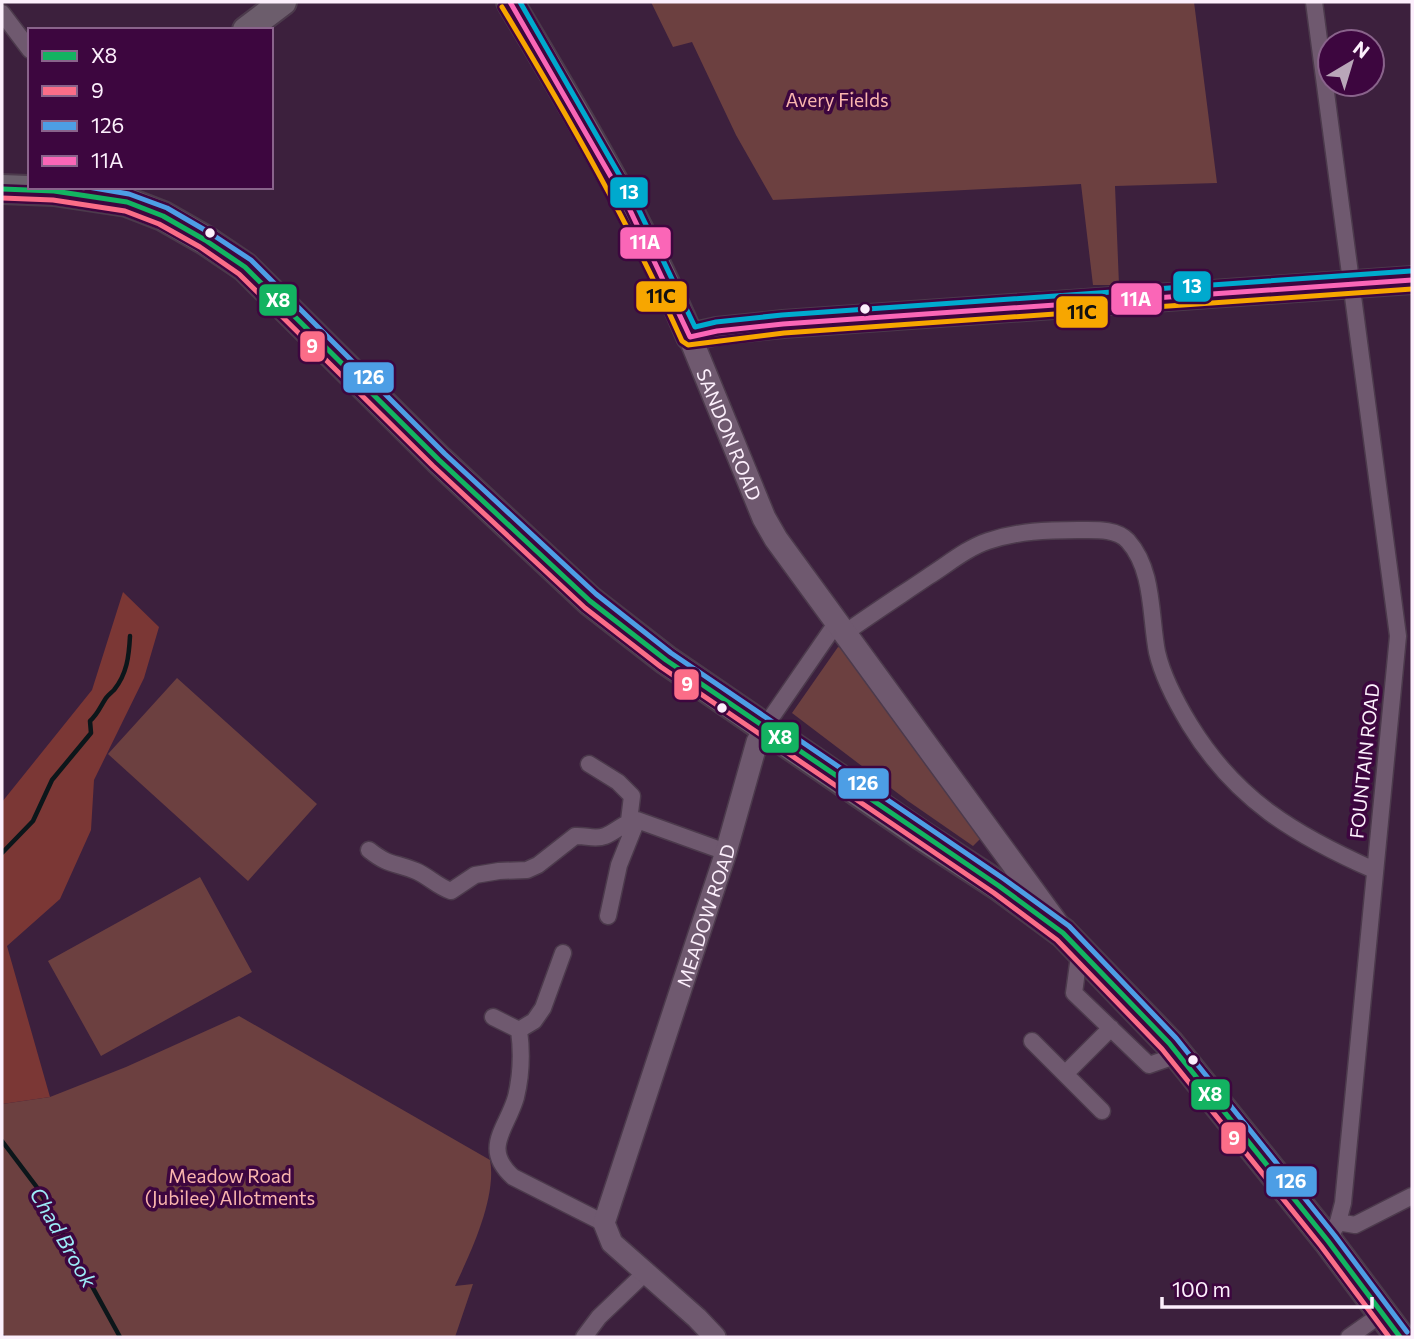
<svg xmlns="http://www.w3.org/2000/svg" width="1414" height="1339" font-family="Commissioner,sans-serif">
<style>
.green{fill:#6c4040}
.forest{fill:#7b3735}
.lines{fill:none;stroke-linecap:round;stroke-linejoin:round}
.stream{stroke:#0c161a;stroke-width:4.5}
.minor-casing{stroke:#4c3a4c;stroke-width:19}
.tertiary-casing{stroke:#4c3a4c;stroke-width:24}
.secondary-casing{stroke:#4c3a4c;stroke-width:26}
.primary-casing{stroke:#4c3a4c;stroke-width:30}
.trunk-casing{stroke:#4c3a4c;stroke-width:32}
.minor{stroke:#6f596f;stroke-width:16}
.tertiary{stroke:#6f596f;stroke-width:21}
.secondary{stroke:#6f596f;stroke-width:23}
.primary{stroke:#6c5d6c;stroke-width:26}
.trunk{stroke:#6a5f6c;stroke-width:28}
.bus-1-casing{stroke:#3d063f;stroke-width:10}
.bus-2-casing{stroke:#3d063f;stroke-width:10}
.bus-3-casing{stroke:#3d063f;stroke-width:10}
.bus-4-casing{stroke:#3d063f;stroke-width:10}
.bus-5-casing{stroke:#3d063f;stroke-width:10}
.bus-6-casing{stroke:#3d063f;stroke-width:10}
.bus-1{stroke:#13b361;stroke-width:5}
.bus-2{stroke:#fb6d88;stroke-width:5}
.bus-3{stroke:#4d9ee5;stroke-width:5}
.bus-4{stroke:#fa66b7;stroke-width:5}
.bus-5{stroke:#f7a600;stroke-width:5}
.bus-6{stroke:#00a9ce;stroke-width:5}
.bus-dot{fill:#fceffc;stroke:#3d063f;stroke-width:2.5}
.labels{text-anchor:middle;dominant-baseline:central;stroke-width:7;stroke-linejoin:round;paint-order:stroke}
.park-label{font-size:19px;fill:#fab6ae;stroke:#3d063f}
.street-label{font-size:19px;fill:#fceffc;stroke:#3d063f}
.water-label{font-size:21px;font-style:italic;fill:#9cecf7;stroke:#3d063f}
.line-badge{stroke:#3d063f;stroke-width:2.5}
.badge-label{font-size:19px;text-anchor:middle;font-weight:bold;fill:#fff}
.pale-badge-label{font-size:19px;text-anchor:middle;font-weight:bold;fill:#111}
</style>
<rect width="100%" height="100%" fill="#3c203d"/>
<path class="green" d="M651,2H1194L1217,183L1115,186L1119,285H1093L1081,184L773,200L736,135L692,42L673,47Z
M838,647L845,649L982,837L973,846L908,801L792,713Z
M177,678L317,804L248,881L108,754Z
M200,877L252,972L101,1056L48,961Z
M239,1016L490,1160C497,1197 471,1252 455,1286L473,1284L455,1337H7L2,1333V1104L50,1097L126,1067Z"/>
<path class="forest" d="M123,592L159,627L144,678L94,780L91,830L60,899L7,946L50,1097L2,1104V802L92,690Z"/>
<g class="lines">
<path class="stream" d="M2,853L33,821L52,780L91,733L90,721C98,714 100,707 106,698C108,695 111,693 114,690C127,674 129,656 130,636
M2,1141L39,1190L120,1337"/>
<defs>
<path id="minor" d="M1314,2L1398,636L1343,1203L1338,1222L1328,1241
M2,13L30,50
M845,633C873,613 901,595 929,576C948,564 967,548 988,541C1018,531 1047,530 1078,530C1093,530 1117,528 1128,541C1154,570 1150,616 1157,652C1163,678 1176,702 1190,725C1236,800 1295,835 1374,870
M764,728L837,622
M589,764L618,782L632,796L629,821
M369,850C389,866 394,862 416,871C428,876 438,887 451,891L475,875L499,871L527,870L538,865L575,836C586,835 594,840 605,836C616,832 624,822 637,820L726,852
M608,916L619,865L637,820
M1080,949L1074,993L1149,1065L1178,1055
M493,1017L519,1030C522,1052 521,1076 516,1097C507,1129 481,1148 513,1177L604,1223
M519,1030L534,1021L543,1008L563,953
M1032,1041L1065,1074L1111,1028
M1065,1074L1102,1111
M1338,1222L1355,1225L1412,1196
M584,1337L599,1317L644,1274
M1349,1337L1383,1313"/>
<g id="tertiary">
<path id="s1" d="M715,1337L697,1318L612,1243L604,1223L726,852L757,742L764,728"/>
</g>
<g id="secondary">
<path id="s2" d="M690,337L764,518L776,539L1057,924"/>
</g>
<path id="primary" d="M510,2C575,110 641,220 690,337L717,331L783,324L1412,280
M246,30L283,2"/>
<path id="trunk" d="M2,189L54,191L127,202L163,216L205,240L245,267L439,460L590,601L666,660L921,835L999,886L1063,933L1169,1043L1328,1241L1400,1337"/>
</defs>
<use href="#minor" class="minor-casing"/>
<use href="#tertiary" class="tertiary-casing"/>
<use href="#secondary" class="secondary-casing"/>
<use href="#primary" class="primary-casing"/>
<use href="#trunk" class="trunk-casing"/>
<use href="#minor" class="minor"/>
<use href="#tertiary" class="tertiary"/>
<use href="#secondary" class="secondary"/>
<use href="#primary" class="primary"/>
<use href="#trunk" class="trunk"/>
<defs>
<path id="bus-1" d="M2,189L54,191L127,202L163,216L205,240L245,267L439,460L590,601L666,660L999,886L1063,933L1169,1043L1328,1241L1400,1337"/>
<path id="bus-2" d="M2,198L53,200L125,211L159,224L200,247L239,274L433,466L585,608L661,667L994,893L1057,940L1162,1049L1321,1246L1389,1337"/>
<path id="bus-3" d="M88,187L129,194L167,208L210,233L251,260L445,454L596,594L671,653L1004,879L1069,926L1176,1038L1335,1236L1407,1332"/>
<path id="bus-4" d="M510,2L629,208L690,337L717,331L783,324L1412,280"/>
<path id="bus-5" d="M502,7C568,116 630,225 682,341L688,345L784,333L1412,289"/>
<path id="bus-6" d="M520,2L636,204L695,327L716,322L782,315L1411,271"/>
</defs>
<use href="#bus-1" class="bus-1-casing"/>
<use href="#bus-2" class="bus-2-casing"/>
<use href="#bus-3" class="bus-3-casing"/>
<use href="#bus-4" class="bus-4-casing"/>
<use href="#bus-5" class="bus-5-casing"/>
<use href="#bus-6" class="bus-6-casing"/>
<use href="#bus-1" class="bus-1"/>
<use href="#bus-2" class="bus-2"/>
<use href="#bus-3" class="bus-3"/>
<use href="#bus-4" class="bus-4"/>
<use href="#bus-5" class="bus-5"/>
<use href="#bus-6" class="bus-6"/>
</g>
<g class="bus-dot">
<circle cx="210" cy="233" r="6"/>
<circle cx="865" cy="309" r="6"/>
<circle cx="722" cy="708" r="6"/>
<circle cx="1193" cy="1060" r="6"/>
</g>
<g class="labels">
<g class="park-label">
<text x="837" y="99">Avery Fields</text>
<text x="230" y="1175">Meadow Road<tspan x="230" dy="22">(Jubilee) Allotments</tspan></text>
</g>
<g class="street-label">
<text stroke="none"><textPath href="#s2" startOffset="105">SANDON ROAD</textPath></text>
<text transform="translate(1364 761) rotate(-84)">FOUNTAIN ROAD</text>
<text stroke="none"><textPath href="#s1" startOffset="485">MEADOW ROAD</textPath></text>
</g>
<g class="water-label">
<text transform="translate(64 1237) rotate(60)">Chad Brook</text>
</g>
</g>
<g class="line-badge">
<rect x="609" y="176" width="40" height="33" rx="7" fill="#00a9ce"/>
<rect x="619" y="226" width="53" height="34" rx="7" fill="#fa66b7"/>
<rect x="1172" y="270" width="40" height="33" rx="7" fill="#00a9ce"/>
<rect x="635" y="280" width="53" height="33" rx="7" fill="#f7a600"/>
<rect x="1110" y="282" width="53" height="34" rx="7" fill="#fa66b7"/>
<rect x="258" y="283" width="40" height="34" rx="7" fill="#13b361"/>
<rect x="1055" y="295" width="54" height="34" rx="7" fill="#f7a600"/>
<rect x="299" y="330" width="27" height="33" rx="7" fill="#fb6d88"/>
<rect x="342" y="361" width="53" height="33" rx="7" fill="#4d9ee5"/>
<rect x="673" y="668" width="27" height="33" rx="7" fill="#fb6d88"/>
<rect x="760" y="721" width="40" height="33" rx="7" fill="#13b361"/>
<rect x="837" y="767" width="53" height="33" rx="7" fill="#4d9ee5"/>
<rect x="1190" y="1078" width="41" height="33" rx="7" fill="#13b361"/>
<rect x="1220" y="1121" width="27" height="34" rx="7" fill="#fb6d88"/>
<rect x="1265" y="1165" width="53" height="33" rx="7" fill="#4d9ee5"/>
</g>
<g class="badge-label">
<text x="629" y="199">13</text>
<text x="645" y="249">11A</text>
<text x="1192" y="293">13</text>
<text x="1136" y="306">11A</text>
<text x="278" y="307">X8</text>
<text x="312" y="353">9</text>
<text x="369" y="384">126</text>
<text x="687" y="691">9</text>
<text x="780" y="744">X8</text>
<text x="863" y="790">126</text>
<text x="1210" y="1101">X8</text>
<text x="1234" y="1145">9</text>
<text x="1291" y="1188">126</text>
</g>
<g class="pale-badge-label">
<text x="661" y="303">11C</text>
<text x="1082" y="319">11C</text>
</g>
<rect width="1414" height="1339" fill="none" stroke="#fceffc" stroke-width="7"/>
<rect x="28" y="28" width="245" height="161" fill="#3d063f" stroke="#89638b" stroke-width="2"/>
<rect x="42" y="51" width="35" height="10" fill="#13b361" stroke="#89638b" stroke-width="2"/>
<text x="91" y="63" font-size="21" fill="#fceffc">X8</text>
<rect x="42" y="86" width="35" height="10" fill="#fb6d88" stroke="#89638b" stroke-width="2"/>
<text x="91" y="98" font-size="21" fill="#fceffc">9</text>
<rect x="42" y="121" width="35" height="10" fill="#4d9ee5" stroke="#89638b" stroke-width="2"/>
<text x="91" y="133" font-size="21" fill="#fceffc">126</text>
<rect x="42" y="156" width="35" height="10" fill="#fa66b7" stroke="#89638b" stroke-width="2"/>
<text x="91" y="168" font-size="21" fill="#fceffc">11A</text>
<g transform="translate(1351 63) rotate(38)"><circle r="33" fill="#3d063f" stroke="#89638b" stroke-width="2"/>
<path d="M0-5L12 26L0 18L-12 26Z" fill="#b9a7b9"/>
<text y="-10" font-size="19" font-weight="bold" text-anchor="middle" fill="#fceffc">N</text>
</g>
<path d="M1162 1297v10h210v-10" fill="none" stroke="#fceffc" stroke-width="3.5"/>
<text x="1172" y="1297" font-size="21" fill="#fceffc" stroke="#3d063f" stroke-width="5" paint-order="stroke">100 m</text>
</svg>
